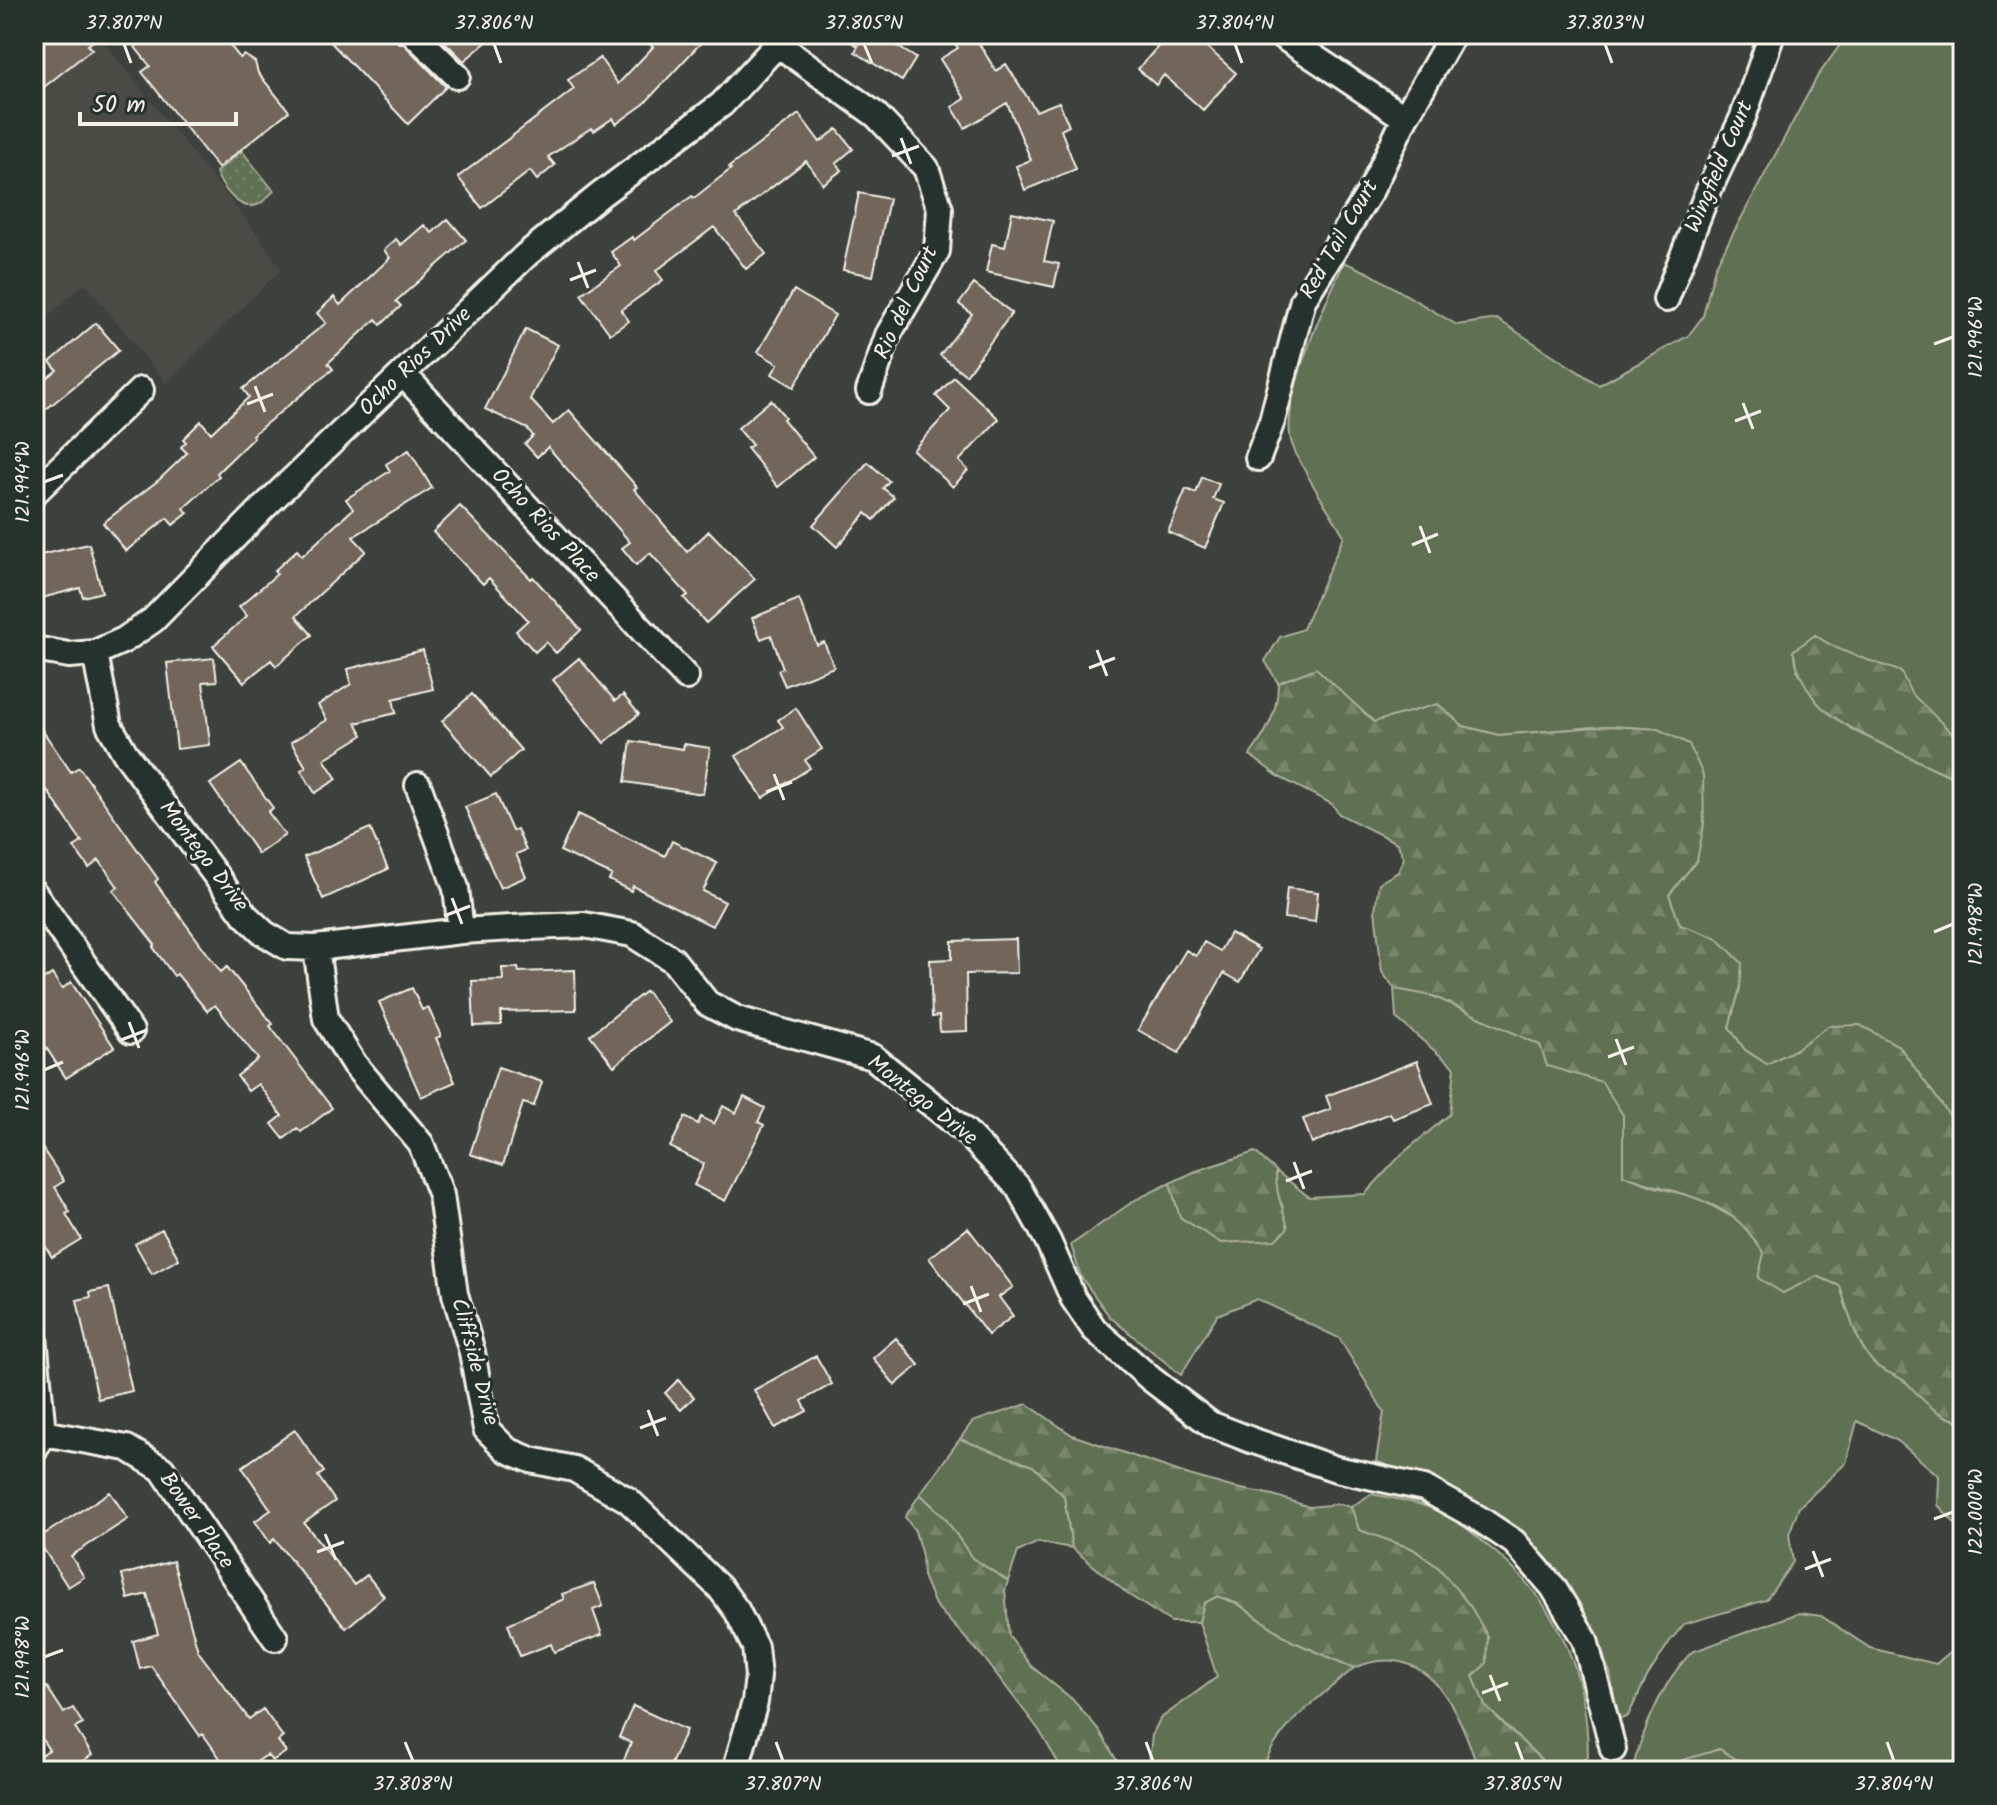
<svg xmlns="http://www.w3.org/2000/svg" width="1997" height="1805" font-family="Kalam,sans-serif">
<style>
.built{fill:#4c4c45}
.grass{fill:#617052;stroke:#aab09d;stroke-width:2}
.forest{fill:url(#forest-firs);stroke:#aab09d;stroke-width:2}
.park{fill:url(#park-dots);stroke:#aab09d;stroke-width:2}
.building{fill:#71655c;stroke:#f4f1e8;stroke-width:2}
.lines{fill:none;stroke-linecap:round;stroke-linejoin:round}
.minor-casing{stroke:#f4f1e8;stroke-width:30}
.minor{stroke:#26332d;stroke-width:24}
.ticks{fill:none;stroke:#f4f1e8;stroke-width:3}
.labels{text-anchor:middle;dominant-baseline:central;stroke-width:7;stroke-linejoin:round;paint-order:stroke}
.street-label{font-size:22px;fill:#f4f1e8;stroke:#26332d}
.neatline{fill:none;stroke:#f4f1e8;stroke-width:3}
.ticks-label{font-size:20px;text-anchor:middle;fill:#f4f1e8}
</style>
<defs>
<pattern id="forest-firs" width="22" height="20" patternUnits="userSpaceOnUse" patternTransform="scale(2)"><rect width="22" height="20" fill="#617052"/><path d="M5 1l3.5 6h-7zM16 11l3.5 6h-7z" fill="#78856b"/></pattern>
<pattern id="park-dots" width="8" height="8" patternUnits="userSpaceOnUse" patternTransform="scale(2)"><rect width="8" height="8" fill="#617052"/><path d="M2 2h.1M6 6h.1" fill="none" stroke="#78856b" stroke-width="1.8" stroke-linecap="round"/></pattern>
</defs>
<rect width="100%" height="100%" fill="#3c423b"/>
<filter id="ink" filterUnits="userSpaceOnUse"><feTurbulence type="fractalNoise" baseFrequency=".0125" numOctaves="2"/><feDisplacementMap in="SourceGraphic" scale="16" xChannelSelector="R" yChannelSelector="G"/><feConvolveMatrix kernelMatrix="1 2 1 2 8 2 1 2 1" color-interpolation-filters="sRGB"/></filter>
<g filter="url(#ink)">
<path class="built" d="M34,34H97L254,230L281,269L166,383L85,283L34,329Z"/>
<path class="grass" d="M1848,34H1963V739H1958L1910,693L1901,672C1871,660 1840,654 1815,635L1797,670L1818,703L1854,731L1963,782V1126L1952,1119L1899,1046L1795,1050L1767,1064L1745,1050L1729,1027L1740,988L1717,938L1680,925L1669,895L1697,860L1658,729L1608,726L1499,735L1463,726L1438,704L1374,722L1316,669L1278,683L1265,661L1280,637L1303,629L1344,536C1330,511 1301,470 1292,444C1278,403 1326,302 1344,262L1369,273L1457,325L1497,319L1599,385L1688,336L1703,316L1715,267L1817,77Z
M1394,987L1433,996L1540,1045L1548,1066L1603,1082L1623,1115L1624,1175L1652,1186L1698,1198L1740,1221L1764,1253L1840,1286C1847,1309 1858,1349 1876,1365C1885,1373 1899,1375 1908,1384C1926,1403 1936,1416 1963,1422V1532L1938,1505L1939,1476L1898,1441L1857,1421L1846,1463L1799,1507L1789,1534L1793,1562L1766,1600L1684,1624L1670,1641L1647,1677L1628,1716L1621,1719L1617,1716L1610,1672L1569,1587L1547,1562L1475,1503L1376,1461L1384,1412L1339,1338L1257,1299L1217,1315L1181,1375L1110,1317L1081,1277L1071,1245L1135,1200L1170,1183L1180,1217L1221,1243L1236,1242L1283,1207L1275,1191L1276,1171L1309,1197L1365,1194L1402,1154L1450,1114L1455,1068L1396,1018Z
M960,1439L1033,1466L1064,1496L1072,1548L1038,1542L1018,1552L1008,1581L972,1558L945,1518L920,1494Z
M1371,1494C1397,1499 1424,1503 1447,1515C1460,1521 1471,1532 1482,1541C1554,1597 1588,1666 1588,1757L1552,1770L1485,1706L1473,1676L1439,1568L1413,1549L1359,1530L1351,1507Z
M1217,1596L1238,1604L1292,1641L1354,1668C1321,1697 1275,1727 1262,1771H1148L1152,1735L1160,1719L1217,1677L1199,1622L1204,1603Z
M1799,1613L1821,1616L1870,1648L1936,1664L1963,1641V1771H1881L1865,1760L1834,1771H1774L1771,1768L1736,1759L1719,1749C1692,1759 1662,1771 1632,1771C1642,1732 1663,1680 1692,1652Z"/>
<path class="forest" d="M1815,635C1840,654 1872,660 1901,672L1911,693L1958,739H1963V782C1925,762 1842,732 1816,701C1804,686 1797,669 1793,651Z
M1316,668L1374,722L1438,704L1463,726L1499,735L1608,726L1658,729L1689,744L1703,775L1704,825L1697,860L1669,895L1680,925L1717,938L1742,963L1740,988L1729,1027L1745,1050L1767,1064L1795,1050L1828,1026L1860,1025L1899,1046L1952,1119L1963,1126V1422C1936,1416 1926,1403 1908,1384C1899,1375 1885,1373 1876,1365C1858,1349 1847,1309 1840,1286L1817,1276L1783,1293L1758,1278L1764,1253C1756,1243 1749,1231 1740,1223C1714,1197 1658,1189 1623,1175V1115L1602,1082L1547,1066L1540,1045L1433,996L1395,989L1382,972L1375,910L1379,883L1398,872L1404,858L1397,843L1339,814L1332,804L1279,777L1250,755C1267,732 1278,712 1278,683Z
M1255,1152L1276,1171C1275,1192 1283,1208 1288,1228L1275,1240L1221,1243L1180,1217L1170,1183L1196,1171Z
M1027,1404L1072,1435L1189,1475L1231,1487L1273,1495L1309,1507L1339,1504L1351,1507L1359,1530L1413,1549L1439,1568L1471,1607L1488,1637L1487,1663L1473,1676L1485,1706L1552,1770H1492L1490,1761L1475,1760C1457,1704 1424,1638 1354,1668L1292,1641L1238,1604L1218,1596L1204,1603L1199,1622H1171L1129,1595L1072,1548L1064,1496L1033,1466L960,1439L972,1422Z
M920,1494L945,1518L972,1558L1008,1581L1005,1590L1009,1636L1031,1666L1072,1699L1099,1730L1123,1771H1063L1039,1730L984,1658L935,1605L923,1576L922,1556L915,1531L905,1517Z
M1720,1749L1736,1759L1771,1768L1774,1771H1646Z"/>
<path class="park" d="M242,151L274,191C269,195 264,202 259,204C240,214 221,186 216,172Z"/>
<path class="building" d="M34,34H101L88,45L92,49L34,95Z
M151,34H221L240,58L244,55L255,62L258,73L289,111L218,168L142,72L150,66L135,47Z
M323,34H390L400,44L402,42L446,87L408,124Z
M437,34H496L464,61Z
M639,34H709L644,104L616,124L613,118L594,131L591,128L548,157L555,165L537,180L530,171L482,208L458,177L574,89L568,80L600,58L618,84L653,47Z
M838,34H901L895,45L916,58L902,81L855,52L858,46Z
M967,34H973L996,71L1006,64L1036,111L1059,102L1069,126L1061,130L1076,169L1025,190L1016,166L1031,160L1007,103L965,128L952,107L965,99L940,59L958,48L954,42Z
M1169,34H1192L1236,73L1203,110L1164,75L1156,85L1138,69Z
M799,114L820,142L837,129L853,149L836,163L842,170L823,184L806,161L736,215L766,254L746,269L714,227L656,271L663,280L621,310L629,321L610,334L581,294L621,266L611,252L632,237L634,240L692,196L694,198L731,169L729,167Z
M859,193L889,199L873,276L843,270Z
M1012,212L1053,221L1044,261L1059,264L1054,287L986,272L992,244L1005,247Z
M448,219L466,240L396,301L401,306L381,325L376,319L328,363L333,369L252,435L254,437L217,473L219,476L184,508L188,513L173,525L167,518L126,551L103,523L160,479L187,453L181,447L186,442L183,439L201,421L211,433L249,397L243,389L326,323L317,313L334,297L340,305L390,258L384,250L396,239L401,245L424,225L432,233Z
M974,284L1012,313L966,375L940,355L972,314L959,304Z
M794,290L835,315L794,387L772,374L778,364L758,352Z
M96,323L119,350L34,419V389L57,370L50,362Z
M526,329L558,345L530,399L553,424L569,410L637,487L634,489L687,552L709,531L755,579L706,623L684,598L688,595L650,553L636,565L622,548L630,542L548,447L537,457L525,444L533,436L528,429L485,409Z
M954,377L999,419L959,461L968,470L953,487L913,450L950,410L936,396Z
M771,400L785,417L783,419L814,457L778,487L747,448L752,445L738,428Z
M409,450L432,488L353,537L366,551L296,616L312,635L276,666L271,660L244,682L213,646L247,616L239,607L277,574L274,571L297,550L302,556L353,509L346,499L390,471L386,464Z
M868,462L889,481L883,488L894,497L874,520L866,513L837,547L813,525Z
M1202,477L1219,484L1213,499L1224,503L1205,548L1168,532L1186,489L1196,493Z
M460,506L531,579L533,577L581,630L556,653L546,642L535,652L516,631L528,620L489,578L483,584L433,532Z
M89,544L102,592L83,597L80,588L34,600V560L41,558L40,555Z
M799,599L817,645L824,642L834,667L785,686L778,670L783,668L771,635L761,639L752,618Z
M423,650L433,689L393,699L396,713L356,723L363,735L324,759L337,779L315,793L301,770L306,767L291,742L327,720L318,705L351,684L348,669Z
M214,658L217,681L203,682L210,745L177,749L167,663Z
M579,658L615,701L623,695L639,714L604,743L553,680Z
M472,694L521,750L491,777L442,721Z
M796,708L822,749L805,760L810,768L763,798L736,756L783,727L778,720Z
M34,718L71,772L79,767L158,879L155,882L221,972L227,967L273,1024L270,1026L332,1108L301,1132L297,1128L284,1139L272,1124L282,1116L258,1084L248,1091L237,1076L258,1059L215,1005L207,1011L177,974L174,976L153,947L155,945L113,890L118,887L99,860L89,868L74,847L82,842L47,790L42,794L34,783Z
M631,741L683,749L684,744L710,748L703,794L625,782Z
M241,763L273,808L268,812L285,835L258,854L210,784Z
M496,794L512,831L517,829L526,850L516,854L526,877L500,888L465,807Z
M578,814L665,856L672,841L717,863L703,891L725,902L712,926L633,886L631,891L609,880L612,875L560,851Z
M370,828L388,869L323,899L304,857Z
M1287,888L1318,892L1315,922L1284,918Z
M1230,933L1259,949L1240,982L1224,973L1179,1053L1138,1030L1186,950L1196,956L1204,942L1220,951Z
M1016,939L1017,973L966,974L967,1031L940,1032L939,1016L932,1017L930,960L952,959V941Z
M502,968H518L519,972L575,970L576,1010L501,1012V1025L474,1026L472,981L503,980Z
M52,974L62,989L71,982L114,1047L66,1078L34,1029V986Z
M412,988L422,1010L428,1007L441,1036L436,1038L455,1082L421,1097L379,1002Z
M646,991L670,1022L614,1066L590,1035Z
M1417,1061L1433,1104L1393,1119L1390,1113L1312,1143L1303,1119L1331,1109L1326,1096Z
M498,1067L542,1082L534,1106L523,1103L503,1165L470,1154Z
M744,1097L765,1108L758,1122L764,1125L725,1201L694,1185L704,1164L670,1147L685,1117L698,1124L701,1117L714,1124L723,1106L736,1113Z
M34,1136L64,1181L55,1187L70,1212L66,1214L81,1239L52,1257L34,1227Z
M968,1228L1013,1287L999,1297L1013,1316L988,1335L929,1258Z
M162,1229L179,1259L152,1274L135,1244Z
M109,1288L132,1391L98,1399L77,1300L91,1297L90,1292Z
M896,1338L919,1365L895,1385L873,1358Z
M816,1356L832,1384L802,1401L807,1411L775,1428L754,1390Z
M678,1380L694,1397L681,1410L665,1393Z
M295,1430L324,1472L318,1476L335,1501L304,1523L354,1585L367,1575L384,1596L346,1628L274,1539L270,1543L255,1521L271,1510L242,1467Z
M110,1492L128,1519L71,1556L84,1577L68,1587L37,1539Z
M173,1561L198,1651L249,1719L263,1709L283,1737L278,1741L286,1752L272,1761L267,1755L243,1771H229L203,1734L200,1736L151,1666L140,1669L133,1641L158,1634L147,1594L128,1599L122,1575Z
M594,1583L603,1606L593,1610L602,1635L554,1652L551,1644L520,1656L508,1624L564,1599L562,1594Z
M47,1687L64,1713L73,1708L83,1724L75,1728L92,1755L67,1771H48L39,1756L49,1750L34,1727V1695Z
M633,1706L686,1730L668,1771H619L631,1743L619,1737Z"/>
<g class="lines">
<defs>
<path id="minor" d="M414,34L457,76
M1279,34L1405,118
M779,45L876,115L926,168L940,209L937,251L888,335L869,391
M1666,299L1707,194L1743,117L1772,34
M403,374L686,677
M1258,458L1272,421L1303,300L1371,190L1405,118L1453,34
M34,493L141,390
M34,649L69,655L95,653L124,640L153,620L263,508L526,255L600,195L722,104L787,34
M95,653L109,725L125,753L245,915L264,933L287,947L316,948L461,931L530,927L584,925L632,934L673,960L707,1003L737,1019L873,1057L965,1131L1018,1187L1048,1241L1073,1298L1094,1329L1151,1379L1210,1424L1251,1440L1336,1469L1424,1488L1478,1518L1514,1542L1553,1587L1585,1640L1613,1749
M418,785L456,888L461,931
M34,893L131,1031
M316,948L326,1019L354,1064L421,1144L441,1195L455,1294L472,1352L486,1429L507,1450L531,1460L574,1469L628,1500L720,1588L737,1611L755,1647L758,1676L755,1702L735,1771
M34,1337L43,1433L34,1451
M43,1433L127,1448L162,1469L275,1638"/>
</defs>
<use href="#minor" class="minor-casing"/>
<use href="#minor" class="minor"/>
</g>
</g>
<path class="ticks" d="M124,44L131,63M494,44L501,63M864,44L872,63M1235,44L1242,63M1605,44L1612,63M901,138L911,164M892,156L919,146M578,262L588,288M570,280L596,270M1934,344L1953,337M255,386L265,412M1743,403L1753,429M247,404L273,394M1735,421L1761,411M44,482L63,475M1420,526L1430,553M1412,545L1438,534M1097,650L1107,676M1089,668L1115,658M774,774L784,800M766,792L792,782M452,898L462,924M444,916L470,906M1934,932L1953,924M129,1022L139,1048M1616,1039L1626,1065M121,1040L147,1030M1608,1057L1634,1047M44,1070L63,1062M1294,1162L1304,1189M1286,1181L1312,1171M971,1286L981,1312M963,1304L989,1294M648,1410L658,1436M640,1428L666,1418M1934,1519L1953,1512M325,1534L336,1560M1813,1551L1823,1577M317,1552L344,1542M1805,1569L1831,1559M44,1657L63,1650M1490,1675L1500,1701M1482,1693L1508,1683M405,1742L413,1761M776,1742L783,1761M1146,1742L1153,1761M1516,1742L1523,1761M1887,1742L1894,1761"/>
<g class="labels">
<g class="street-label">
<text transform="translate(1720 167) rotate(-67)">Wingfield Court</text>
<text transform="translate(1340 240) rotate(-60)">Red Tail Court</text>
<text transform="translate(907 303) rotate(-65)">Rio del Court</text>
<text transform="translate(416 362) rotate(-44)">Ocho Rios Drive</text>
<text transform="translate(545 526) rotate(47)">Ocho Rios Place</text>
<text transform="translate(203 857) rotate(53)">Montego Drive</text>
<text transform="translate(922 1101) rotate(38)">Montego Drive</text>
<text transform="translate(474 1362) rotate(75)">Cliffside Drive</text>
<text transform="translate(196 1521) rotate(55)">Bower Place</text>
</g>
</g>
<rect width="1997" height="1805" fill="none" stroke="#26332d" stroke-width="88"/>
<path d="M80 112v12h156v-12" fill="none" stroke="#f4f1e8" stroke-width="4"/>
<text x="92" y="112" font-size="24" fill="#f4f1e8" stroke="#26332d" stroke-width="6" paint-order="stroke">50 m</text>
<rect x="44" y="44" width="1909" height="1717" class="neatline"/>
<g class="ticks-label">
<text x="124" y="29">37.807°N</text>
<text x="494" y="29">37.806°N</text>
<text x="864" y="29">37.805°N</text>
<text x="1235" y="29">37.804°N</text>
<text x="1605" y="29">37.803°N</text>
<text transform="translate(1975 337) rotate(-90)" y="7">121.996°W</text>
<text transform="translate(22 482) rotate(-90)" y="7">121.994°W</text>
<text transform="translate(1975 924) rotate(-90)" y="7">121.998°W</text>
<text transform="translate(22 1070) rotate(-90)" y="7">121.996°W</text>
<text transform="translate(1975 1512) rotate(-90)" y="7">122.000°W</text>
<text transform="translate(22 1657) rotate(-90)" y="7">121.998°W</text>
<text x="413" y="1790">37.808°N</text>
<text x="783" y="1790">37.807°N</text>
<text x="1153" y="1790">37.806°N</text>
<text x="1523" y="1790">37.805°N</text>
<text x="1894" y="1790">37.804°N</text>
</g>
</svg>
